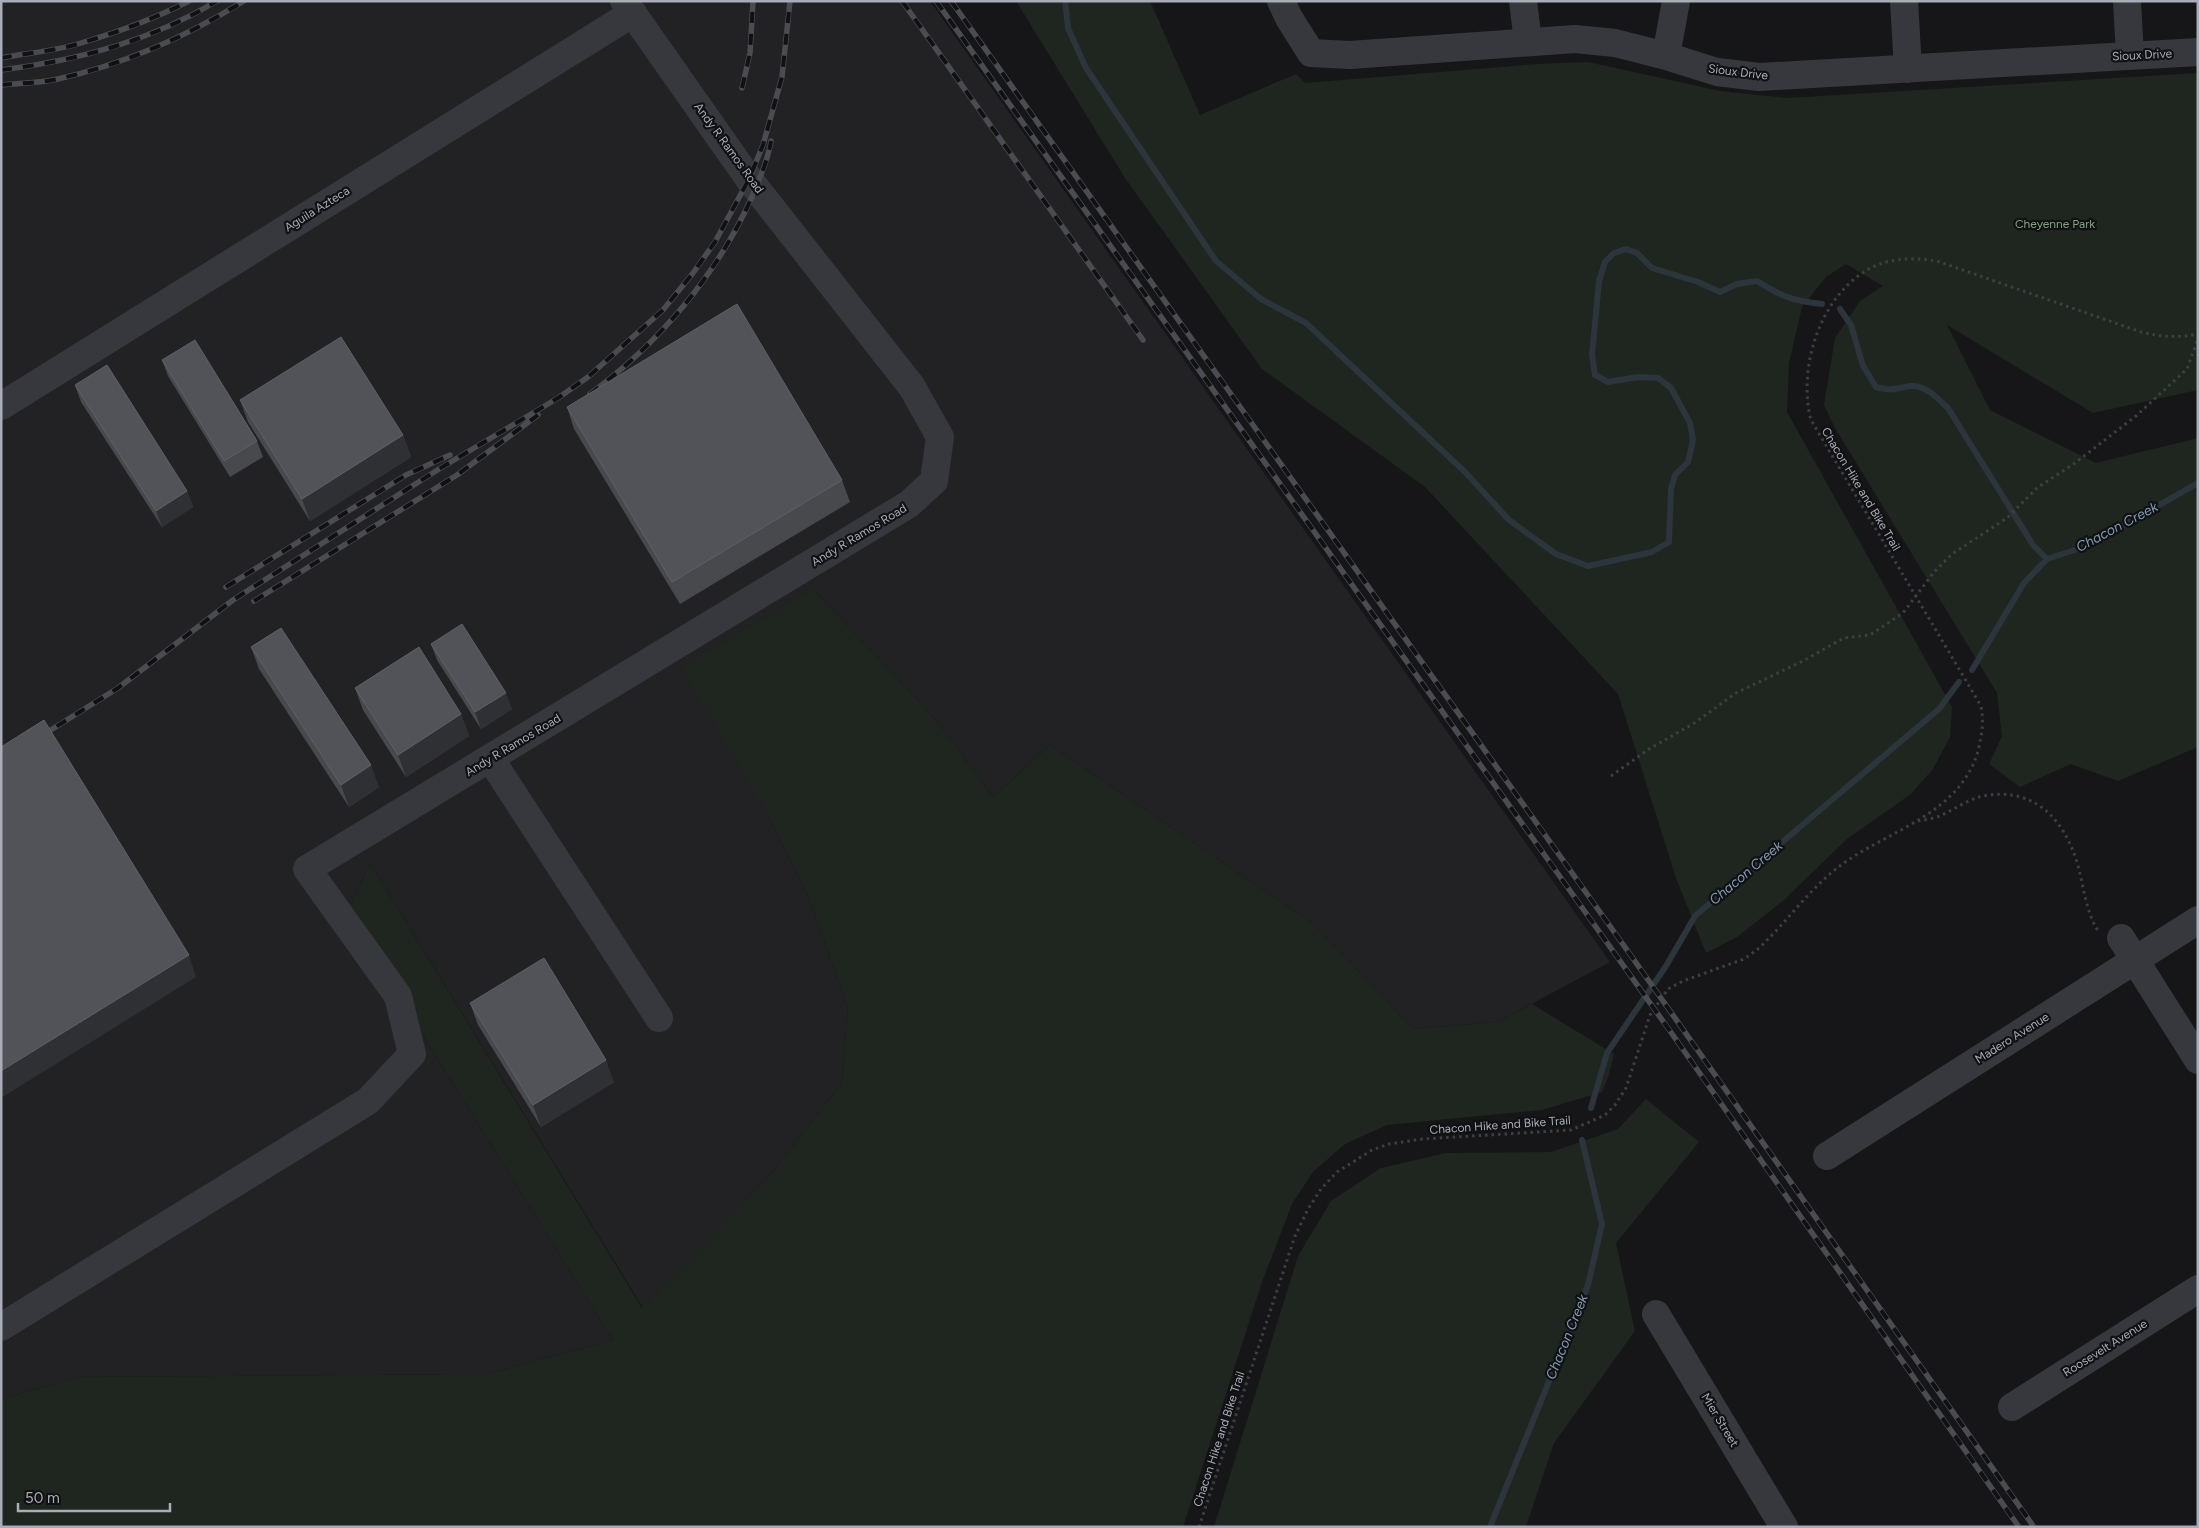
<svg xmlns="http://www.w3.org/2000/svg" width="2199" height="1528" font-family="Figtree,sans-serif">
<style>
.built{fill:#222225}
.green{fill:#1e261f}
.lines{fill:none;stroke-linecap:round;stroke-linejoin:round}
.stream{stroke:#2c353c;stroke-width:6}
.path{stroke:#3d3f44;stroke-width:3;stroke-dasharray:2.5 4;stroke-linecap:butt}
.minor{stroke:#37383d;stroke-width:28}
.rail-casing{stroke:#4a4c52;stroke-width:5.5}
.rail{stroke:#111113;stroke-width:4;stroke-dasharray:11;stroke-linecap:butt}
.wall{fill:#47494d}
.shaded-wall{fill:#2f3033}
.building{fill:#525359;stroke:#5f6168}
.labels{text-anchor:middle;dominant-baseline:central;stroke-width:4.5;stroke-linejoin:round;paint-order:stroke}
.street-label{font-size:12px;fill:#a8adb8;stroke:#111113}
.park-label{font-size:12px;fill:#7fa381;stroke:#111113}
.water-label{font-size:14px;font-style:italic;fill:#7f9bb3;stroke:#111113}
</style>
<rect width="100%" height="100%" fill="#161618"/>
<path class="built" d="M1,1H930L1610,962L1498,1022L1413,1029L1315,925L1050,745L993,797L937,721L813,589L768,815L810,900L848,1009L842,1083L771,1174L643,1308L370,863L347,913L613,1340L487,1374L79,1377L1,1399Z"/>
<path class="green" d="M1016,1H1150L1200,115L1296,74L1305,83L1537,64L1588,62L1720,91L1788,98L2198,73V390L2093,413L1947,325L1990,410L2096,463L2198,438V747L2118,781L2071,764L2020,787L1989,764L2002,736L1997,693L1835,428L1824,405L1835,338L1860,301L1883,286L1846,264L1826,277L1802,307L1789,363L1787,412L1952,707L1950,737L1933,769L1911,794L1847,839L1784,900L1737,937L1706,953L1676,878L1618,694L1425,487L1262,369L1125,178Z
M813,589L937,721L993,797L1050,745L1315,925L1413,1029L1498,1022L1532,1004L1614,1054L1608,1078L1602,1092L1542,1110L1387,1125L1345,1144L1313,1172L1292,1204L1262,1282L1183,1527H1V1399L79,1377L487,1374L613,1340L347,913L370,863L642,1308L771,1174L842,1083L848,1009L810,900L768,815L681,668Z
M1646,1099L1699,1142L1616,1243L1635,1331L1554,1443L1526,1527H1214L1298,1256L1331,1201L1381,1168L1446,1153L1551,1152L1618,1129Z"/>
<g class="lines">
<path class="stream" d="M1065,1L1068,28L1086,68L1216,261L1261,299L1306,323L1465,472L1509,520L1556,554L1588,566L1652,552L1669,542L1671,489L1675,475L1688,462L1693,440L1690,423L1671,388L1658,378L1638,377L1608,382L1595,375L1592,355L1599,281L1605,262L1614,253L1626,249L1637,253L1652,268L1698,282L1720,292L1737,284L1757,281C1782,297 1794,301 1822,304
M1840,309L1851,325L1863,366L1876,387C1896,392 1893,388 1911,386C1926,385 1938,399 1948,408L2033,545L2047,559
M1972,670L2024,583L2047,559L2087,546L2198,483
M1591,1108L1607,1053L1666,966L1695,916L1939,709L1959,682
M1490,1527L1588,1285L1602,1224L1582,1140"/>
<path class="path" d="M1611,776L1649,749L1693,724L1736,693L1801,662L1844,638L1870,635L1903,613L1934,572L1952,554L2007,518L2037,488L2075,463L2136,416L2187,369L2198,339
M1918,821C1924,820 1931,819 1937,817C1955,810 1970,797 1989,795C2037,789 2064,821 2077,862C2084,886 2085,909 2098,931
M1199,1527L1295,1236L1308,1209L1321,1189L1337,1172L1372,1150L1389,1144L1423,1139L1571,1130L1605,1115L1615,1105L1626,1088L1650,1015L1668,989L1683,981L1744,959L1758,949C1787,922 1810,888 1841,865C1889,830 1960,814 1978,751C1982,734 1984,722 1981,706L1811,420C1797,367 1821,292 1873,267C1893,257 1916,258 1937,261L2141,332C2161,337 2178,338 2198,334"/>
<path class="minor" d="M1281,1L1289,18L1311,53L1350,55L1575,39L1615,43L1666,56L1717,72L1759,77L2198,52
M1523,1L1528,42
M1904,1L1908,69
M2127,1L2130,56
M1666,56L1676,1
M1,406L633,13
M490,758L659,1018
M2121,938L2198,1060
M1827,1156L2198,920
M1656,1314L1784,1527
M1,1327L368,1101L412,1054L398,996L307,869L909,504L934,481L940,437L912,387L749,179L624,1
M2012,1407L2198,1289"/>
<defs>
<path id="rail" d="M902,1L1143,340
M936,1L1670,1031L2019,1527
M951,1L1627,950L2034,1527
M1,58C27,53 56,51 81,43C118,32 154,19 189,1
M1,70C76,61 151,41 217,1
M1,85C20,83 40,83 58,79C125,64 186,37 244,1
M742,88L750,53L753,1
M590,394C659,343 716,276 751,199C759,181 768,160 771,141
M226,587L406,475L450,455
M254,601L457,475L538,415
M38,738L118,688L233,600L439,469L558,398L588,377L663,310L693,273L715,242L749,179L763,145L782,77L790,1"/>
</defs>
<use href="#rail" class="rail-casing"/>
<use href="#rail" class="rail"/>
</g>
<path class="wall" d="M162,360L257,441L263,457L230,477L168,376Z
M75,385L187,491L193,507L162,527L81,402Z
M240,400L403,435L411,457L310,521L248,422Z
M567,407L842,480L850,502L680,604L574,429Z
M431,644L512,709L481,729L437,660Z
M251,647L379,787L349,807L259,669Z
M355,688L461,714L469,736L406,777L363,710Z
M470,1003L614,1082L541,1127L478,1025Z"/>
<path class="shaded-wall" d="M403,435L411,457L310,521L302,499Z
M187,491L193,507L162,527L156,511Z
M506,693L512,709L481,729L475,712Z
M461,714L469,736L406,777L398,755Z
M371,765L379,787L349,807L341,785Z
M189,955L196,977L1,1098V1071Z
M606,1060L614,1082L541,1127L533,1105Z"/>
<path class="building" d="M737,304L842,480L672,582L567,407Z
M341,337L403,435L302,499L240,400Z
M195,340L257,441L224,461L162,360Z
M107,365L187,491L156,511L75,385Z
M462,624L506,693L475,712L431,644Z
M281,628L371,765L341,785L251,647Z
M419,647L461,714L398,755L355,688Z
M44,720L189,955L1,1071V747Z
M544,958L606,1060L533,1105L470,1003Z"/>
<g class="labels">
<g class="street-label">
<text transform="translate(2142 55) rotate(-3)">Sioux Drive</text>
<text transform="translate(1738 72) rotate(7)">Sioux Drive</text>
<text transform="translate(729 148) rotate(54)">Andy R Ramos Road</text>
<text transform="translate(317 209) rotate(-32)">Aguila Azteca</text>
<text transform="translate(1861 489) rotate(59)">Chacon Hike and Bike Trail</text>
<text transform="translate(859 535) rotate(-31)">Andy R Ramos Road</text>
<text transform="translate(513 745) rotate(-31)">Andy R Ramos Road</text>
<text transform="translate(2012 1038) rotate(-32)">Madero Avenue</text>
<text transform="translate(1500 1125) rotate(-4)">Chacon Hike and Bike Trail</text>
<text transform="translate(2105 1348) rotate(-32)">Roosevelt Avenue</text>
<text transform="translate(1720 1420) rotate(59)">Mier Street</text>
<text transform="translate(1219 1439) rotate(-72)">Chacon Hike and Bike Trail</text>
</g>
<g class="park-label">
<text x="2055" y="224">Cheyenne Park</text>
</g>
<g class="water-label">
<text transform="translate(2117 527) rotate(-28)">Chacon Creek</text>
<text transform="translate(1746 873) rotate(-40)">Chacon Creek</text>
<text transform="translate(1567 1337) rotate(-68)">Chacon Creek</text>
</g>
</g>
<rect width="2199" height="1528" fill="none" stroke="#a8adb8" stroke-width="5"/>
<path d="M18 1503v8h152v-8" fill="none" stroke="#a8adb8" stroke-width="2.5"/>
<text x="25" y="1503" font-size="15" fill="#a8adb8" stroke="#111113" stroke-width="4" paint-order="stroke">50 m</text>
</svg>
